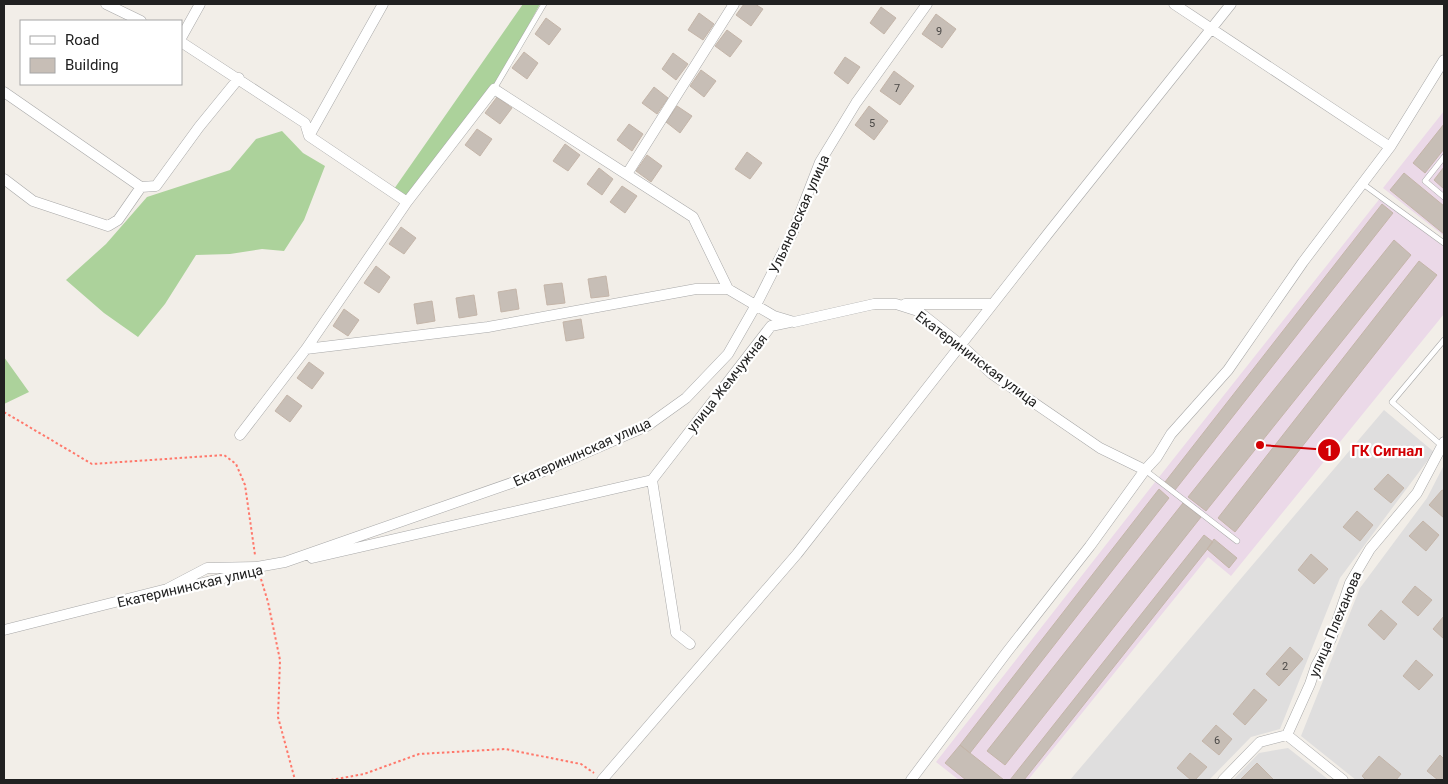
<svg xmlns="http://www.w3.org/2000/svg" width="1448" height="784" font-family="Roboto,sans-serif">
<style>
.residential{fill:#dfdede}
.industrial{fill:#ebd9e8}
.forest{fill:#acd29b}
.building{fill:#c7beb6;stroke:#c4b5a9}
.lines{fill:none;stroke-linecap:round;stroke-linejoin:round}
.lane-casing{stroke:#a8a8a8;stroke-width:6}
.street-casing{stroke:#a8a8a8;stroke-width:11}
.path{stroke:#ff786b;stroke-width:2;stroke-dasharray:2.5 2.5;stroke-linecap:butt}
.lane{stroke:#fff;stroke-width:5}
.street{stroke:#fff;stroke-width:10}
.labels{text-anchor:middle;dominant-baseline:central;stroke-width:4.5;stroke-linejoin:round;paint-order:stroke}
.number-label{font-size:11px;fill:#4a4846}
.street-label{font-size:14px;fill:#212121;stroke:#fff}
.leader{fill:none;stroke:#d20004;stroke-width:2}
.callout-dot{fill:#d20004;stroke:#fff;stroke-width:2}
.mark-label{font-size:15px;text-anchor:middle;font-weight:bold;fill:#fff}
.callout-label{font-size:15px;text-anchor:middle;font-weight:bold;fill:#d20004;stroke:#fff;stroke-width:4.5;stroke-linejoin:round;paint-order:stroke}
</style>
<rect width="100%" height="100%" fill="#f2eee8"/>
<path class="residential" d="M1384,410L1434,452L1340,578L1280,729L1251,737L1209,780H1070Z
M1444,465V780H1356L1301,736L1360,588L1427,498Z
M1288,748L1329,780H1233L1259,753Z"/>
<path class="industrial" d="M1444,111V236L1383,188Z
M1381,197L1444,247V314L1231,576L1208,557L1028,780H959L936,762L1148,491Z"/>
<path class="forest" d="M523,4H540L494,89L406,196L394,189Z
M282,131L303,153L325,166L304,220L284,251L262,249L230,254L196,255L165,304L138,337L104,313L66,280L106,244L147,197L230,170L256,139Z
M4,357L29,392L4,404Z"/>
<path class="building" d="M744,4H755L763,9L751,26L736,15Z
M881,7L896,18L884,34L870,23Z
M699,13L714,24L703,40L688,30Z
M936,14L956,29L942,48L922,34Z
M546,18L561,29L549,45L535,34Z
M727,30L742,41L730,57L715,46Z
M524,52L538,63L527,79L512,68Z
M673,53L688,64L676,80L662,69Z
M845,57L860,67L848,84L834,73Z
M701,70L716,81L704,97L690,86Z
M894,71L914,86L900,105L880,91Z
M654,87L668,98L657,114L642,103Z
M497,97L512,108L500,124L485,113Z
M677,106L692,116L680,133L666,122Z
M869,106L888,121L874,140L855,125Z
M629,124L643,134L632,151L617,140Z
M1444,124V149L1425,173L1413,163Z
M477,129L492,139L480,156L465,145Z
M565,144L580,155L568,171L553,161Z
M747,152L762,163L750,179L735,169Z
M647,155L662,166L651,182L636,171Z
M1444,167V189L1434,180Z
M599,168L613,179L602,195L587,184Z
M1404,173L1444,206V234L1390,190Z
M622,186L637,196L625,213L610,202Z
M1382,204L1393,213L1175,490L1165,482Z
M401,227L416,238L404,254L389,244Z
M1394,240L1411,255L1206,511L1188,497Z
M1419,261L1437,275L1235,532L1218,518Z
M376,266L390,277L379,293L364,283Z
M606,276L609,296L591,298L588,279Z
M562,283L565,303L547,305L544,285Z
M516,289L519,309L501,312L498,292Z
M474,295L477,315L459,318L456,298Z
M432,301L435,321L417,324L414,304Z
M344,309L359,320L348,336L333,326Z
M581,319L584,338L566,341L563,322Z
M309,362L324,373L312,389L297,378Z
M287,395L302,406L290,422L275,411Z
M1388,474L1404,488L1391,503L1374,489Z
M1159,489L1169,498L970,753L960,745Z
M1442,490L1444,491V518L1429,505Z
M1183,503L1201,517L1005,765L987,751Z
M1357,511L1373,525L1360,541L1343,527Z
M1423,521L1439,535L1426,551L1409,536Z
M1204,535L1213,542L1024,780H1010Z
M1214,539L1237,558L1229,568L1207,549Z
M1311,554L1328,569L1314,584L1298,570Z
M1415,586L1432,600L1418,616L1402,602Z
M1381,610L1397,624L1384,640L1368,625Z
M1444,616V639L1433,629Z
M1290,647L1303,659L1279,686L1266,674Z
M1416,660L1433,675L1419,690L1403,676Z
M1254,689L1267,700L1245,725L1233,714Z
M1216,725L1232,739L1219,755L1202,741Z
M960,745L970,753L1004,780H966L945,763Z
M1190,753L1207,767L1195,780H1191L1177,768Z
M1440,755L1444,759V780H1438L1427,771Z
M1379,756L1401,774L1396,780H1366L1362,776Z
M1257,763L1274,780H1240Z"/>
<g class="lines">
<defs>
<path id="lane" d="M494,89L544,4
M1444,157L1425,181L1444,197
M1363,184L1444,243
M1442,446L1392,402L1444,340
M1145,470L1237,541"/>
<path id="street" d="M106,4L141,21
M1174,4L1390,147
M181,38L200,4
M181,42L305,123L309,136L407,202L494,89L693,217L728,289L774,316L794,322L874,304H896L918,311L961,345L992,374L1100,448L1145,470
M4,92L141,187L156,186L199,127L239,78
M309,136L383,4
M627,174L734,4
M4,179L33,201L108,226L118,220L141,187
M905,304H992
M306,349L488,327L696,289H728
M240,435L306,349L407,202
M312,558L652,480
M173,590L254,571
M4,630L167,589L207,568L257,567L285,562L537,474L647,426L686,398L728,354L756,305L792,234L820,162L856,103L927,4
M690,644L676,633L652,480L771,326L790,322
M602,780L797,554L1050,231L1231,4
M911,780L1007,652L1090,546L1145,470L1157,457L1171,434L1228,370L1303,262L1390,147L1444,60
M1223,780L1260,742L1287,735
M1343,780L1287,735L1310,684L1316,666L1331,639L1350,583L1370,549L1417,493L1444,442"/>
</defs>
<use href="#lane" class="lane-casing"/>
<use href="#street" class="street-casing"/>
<path class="path" d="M4,412L92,464L224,455L236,464L245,485L255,555
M261,579L268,602L280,660L278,717L295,780
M331,780L364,774L419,754L505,749L581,764L594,773"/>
<use href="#lane" class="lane"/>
<use href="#street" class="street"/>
</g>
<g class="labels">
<g class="number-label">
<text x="939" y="31">9</text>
<text x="897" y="88">7</text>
<text x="872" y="123">5</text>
<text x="1285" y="666">2</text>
<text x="1217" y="740">6</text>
</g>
<g class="street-label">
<text transform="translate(799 214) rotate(-66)">Ульяновская улица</text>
<text transform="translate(977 359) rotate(37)">Екатерининская улица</text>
<text transform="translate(727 383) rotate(-52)">улица Жемчужная</text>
<text transform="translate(582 452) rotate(-24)">Екатерининская улица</text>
<text transform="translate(190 586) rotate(-13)">Екатерининская улица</text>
<text transform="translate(1335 624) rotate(-67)">улица Плеханова</text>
</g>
</g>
<path class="leader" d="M1260 445L1329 450"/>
<g class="callout-dot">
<circle cx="1260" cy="445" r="5"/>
<circle cx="1329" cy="450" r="12"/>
</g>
<g class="mark-label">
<text x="1329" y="456">1</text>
</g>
<g class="callout-label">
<text x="1387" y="456">ГК Сигнал</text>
</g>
<rect width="1448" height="784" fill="none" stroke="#212121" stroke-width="10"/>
<rect x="20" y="20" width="162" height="65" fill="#ffffff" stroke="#a6a6a6"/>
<rect x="30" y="36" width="25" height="8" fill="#ffffff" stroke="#a6a6a6"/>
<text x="65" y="45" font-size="15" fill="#212121">Road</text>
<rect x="30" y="58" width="25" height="15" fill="#c7beb6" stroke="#a6a6a6"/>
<text x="65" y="70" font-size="15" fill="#212121">Building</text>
</svg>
